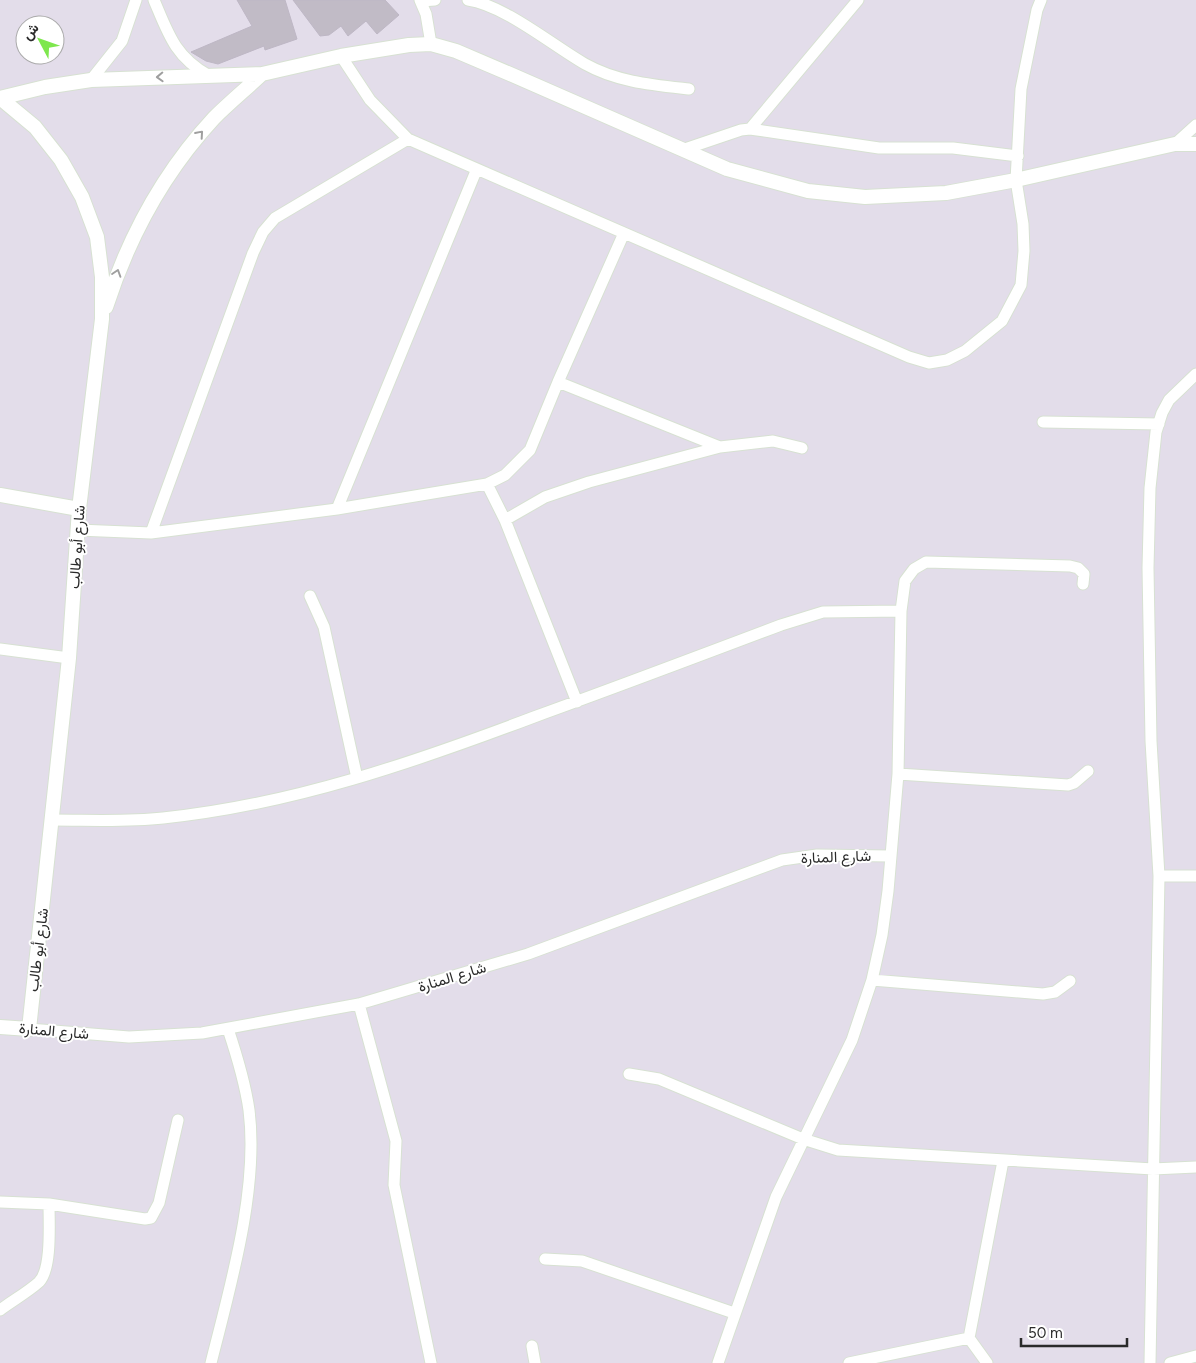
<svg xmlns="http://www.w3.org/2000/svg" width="1196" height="1363" font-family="Figtree,Vazirmatn,sans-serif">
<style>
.building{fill:#c1bbc6;stroke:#beb7c5}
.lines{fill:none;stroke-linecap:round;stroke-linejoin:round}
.minor-casing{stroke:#d7e1d2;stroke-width:13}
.tertiary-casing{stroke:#d7e1d2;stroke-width:16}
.minor{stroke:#fff;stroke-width:11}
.tertiary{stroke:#fff;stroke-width:14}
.oneway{stroke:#9f9f9f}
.labels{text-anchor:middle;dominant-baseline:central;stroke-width:4;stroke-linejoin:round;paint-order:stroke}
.street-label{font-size:15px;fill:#2a2a2a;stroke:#fff}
</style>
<rect width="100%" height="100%" fill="#e3ddea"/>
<path class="building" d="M237,0H285L297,39L265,50L264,46L218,64L206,61L191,52L252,26Z
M293,0H385L399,15L377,34L366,21L348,36L341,26L329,35L320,36Z"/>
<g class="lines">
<defs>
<path id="minor" d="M154,0C168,33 175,57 208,75
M420,0L426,14L431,44
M468,0C504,5 552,45 585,64C617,82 653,85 689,89
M421,1L435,0
M341,56L370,100L408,139L909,357L929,363L947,360L965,351L1002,321L1021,285L1024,251L1023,224L1016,180L1021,89L1037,10L1041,0
M91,80L122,41L136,0
M750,129L858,0
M1175,144L1196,125
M682,150L741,130L750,129L879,148H953L1018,156
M558,382L720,447
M1043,422L1159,424
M487,484L505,520L577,702
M337,509L476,171
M505,520L545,497L589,482L720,447L773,441L802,448
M78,530L151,533L337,509L487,484L505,475L530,450L558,382L624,233
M151,533L253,253L263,232L275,218L408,139
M310,596L324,627L357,778
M0,649L69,658
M898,774L1068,785L1074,783L1088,771
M53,820C90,820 127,822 163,818C291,805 415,762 534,717C617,687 699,656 781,625L823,612L901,611
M1159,876H1196
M872,980L1043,994L1055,992L1070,981
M359,1004L396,1141L394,1185L431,1363
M29,1029L129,1037L202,1033L359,1004L528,954L782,860L817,855L890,856
M629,1074L659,1079L803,1139L838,1150L1153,1169L1196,1167
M0,1202L49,1204C49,1223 52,1269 39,1282C28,1292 12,1301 0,1310
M49,1204L145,1219L151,1218L159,1203L178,1120
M545,1259L582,1261L734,1313
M532,1346L535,1363
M211,1363C230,1287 259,1189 249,1110C245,1082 237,1056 228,1029
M718,1363L776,1197L852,1040L872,980L882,935L888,891L898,774L901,611L905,581L914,569L926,562L1070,566L1078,568L1084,574L1083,584
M849,1363L969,1338
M987,1363L969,1338L1003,1161
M1150,1363L1159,876L1151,741L1148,568L1150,488L1156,432L1162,413L1169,400L1196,374
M1170,1363L1196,1356"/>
<path id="tertiary" d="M0,98L45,87L91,80L262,74L341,56L409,45L431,44L456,51L510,74L727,169L808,191L865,197L946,193L1016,180L1175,144H1196
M0,98L35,127L61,160L82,197L97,237L102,277V319L79,509L69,658L29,1029L0,1027
M106,307C129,236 163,173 214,118C229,103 246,89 262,74
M0,495L79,509"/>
</defs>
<use href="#minor" class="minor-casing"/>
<use href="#tertiary" class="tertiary-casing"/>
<use href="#minor" class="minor"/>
<use href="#tertiary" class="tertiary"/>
</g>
<defs><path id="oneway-chevron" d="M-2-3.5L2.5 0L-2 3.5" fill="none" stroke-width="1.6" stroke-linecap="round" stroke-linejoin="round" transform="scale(1.25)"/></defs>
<g class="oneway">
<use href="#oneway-chevron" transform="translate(160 77) rotate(178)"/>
<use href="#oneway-chevron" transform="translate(200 134) rotate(-49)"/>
<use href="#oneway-chevron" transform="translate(117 273) rotate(-72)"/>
</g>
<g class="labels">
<g class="street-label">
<text transform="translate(77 547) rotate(-86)">شارع أبو طالب</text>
<text transform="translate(836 857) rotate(-2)">شارع المنارة</text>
<text transform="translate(38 950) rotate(-83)">شارع أبو طالب</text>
<text transform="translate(452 977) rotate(-17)">شارع المنارة</text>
<text transform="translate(54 1031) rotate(5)">شارع المنارة</text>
</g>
</g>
<g transform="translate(40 40) rotate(311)"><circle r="24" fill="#ffffff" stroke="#aaaaaa"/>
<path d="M0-4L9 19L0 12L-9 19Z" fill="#7ee74d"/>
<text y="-8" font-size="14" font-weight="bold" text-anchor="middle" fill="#2a2a2a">ش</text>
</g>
<path d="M1021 1338v8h106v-8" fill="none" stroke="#2a2a2a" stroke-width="2.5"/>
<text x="1028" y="1338" font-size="15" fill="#2a2a2a" stroke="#ffffff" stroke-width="4" paint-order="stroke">50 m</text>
</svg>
